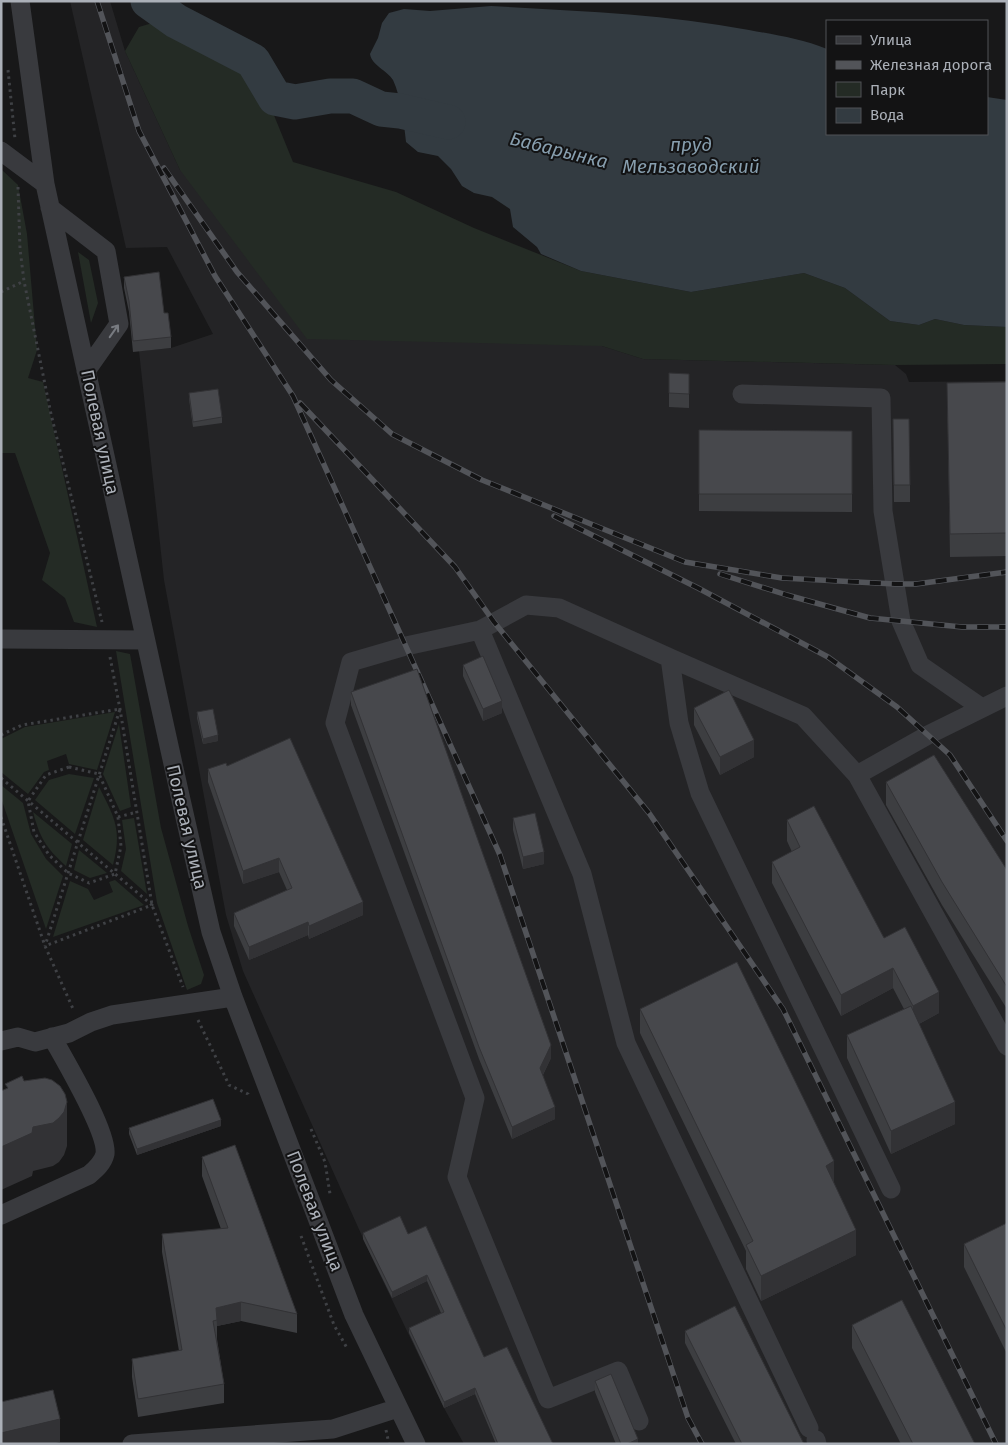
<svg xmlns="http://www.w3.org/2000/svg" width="1008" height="1445" font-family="'Fira Sans',sans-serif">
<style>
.built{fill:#242426}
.green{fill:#242b25}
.water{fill:#333b41}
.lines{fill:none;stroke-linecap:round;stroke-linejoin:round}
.river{stroke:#333b41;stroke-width:35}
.path{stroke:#3f4145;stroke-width:3;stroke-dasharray:2.5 4;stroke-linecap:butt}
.minor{stroke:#393a3e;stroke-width:19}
.rail-casing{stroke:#525459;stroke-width:5.5}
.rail{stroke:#131314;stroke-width:4;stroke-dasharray:11;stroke-linecap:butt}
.wall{fill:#3d3e41}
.shaded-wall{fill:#323235}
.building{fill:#47484c;stroke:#323235}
.oneway{stroke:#787b81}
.labels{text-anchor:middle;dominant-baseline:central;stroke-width:4;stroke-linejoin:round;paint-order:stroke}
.street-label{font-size:18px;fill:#abb0b8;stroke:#131314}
.water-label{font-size:19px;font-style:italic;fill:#879eae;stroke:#131314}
</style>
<rect width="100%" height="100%" fill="#181819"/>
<path class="built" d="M70,1H110L125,51L180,170L602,346L643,359L895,365L906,374L909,382L1007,381V1444H464L444,1408L371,1256L243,971L226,915L164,580L139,351L171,348L213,334L167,247L126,248Z"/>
<path class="green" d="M159,21L246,66L269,103L293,162L396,192L474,228L581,271L691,292L804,273L845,288L890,321L919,325L935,319L964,325L1007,327V364L895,365L643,359L602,346L307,339L180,170L125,51L139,27Z
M1,169L18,185L27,234L37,350L28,378L43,382L97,627L74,622L65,598L42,580L50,553L15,453H1Z
M78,252L89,260L98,303L91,323Z
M116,651L130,654L161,828L188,926L204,975L201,984L187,990L157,903Z
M115,712L97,770L69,764L66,754L47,761L49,770L44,772L28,794L1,772V739L25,727Z
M119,724L131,807L120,811L103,774Z
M69,774L94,778L75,834L35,800L49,780Z
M1,785L23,803L31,834L46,859L63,876L46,929L1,798Z
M99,787C115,818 122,830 113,865L83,840Z
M33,812L72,844L66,866C46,848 40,838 33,812Z
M134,818L147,894L121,871L126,849L122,820Z
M79,850L107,873L90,878L74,870Z
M115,880L144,905L53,937L70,881L88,889L94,900L113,892L109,882Z"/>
<path class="water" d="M491,6C578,11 664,14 749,30C776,35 802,39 827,49V134H987V97L1007,100V327L964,325L935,319L919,325L890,321L845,288L804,273L691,292L581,271L541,254L537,247L513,227L510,209L492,197L474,193L462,186L451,169L438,156L418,152L406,142C404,123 401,97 393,80C387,70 372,66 370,54L378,38L382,23L389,13L404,9L430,11Z"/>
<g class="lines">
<path class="river" d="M148,1L176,21L253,61L275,98L295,102L330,96H353L381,109L400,111L448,122"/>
<path class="path" d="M8,70L15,139
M18,187L20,249L24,281L51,414L102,622
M1,292L24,281
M110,657L120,709L152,905L183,987
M1,735L22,725L120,709L45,946
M69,767L99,774L118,817L121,846L115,874L89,883L68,873L49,855L34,832L28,801L46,775Z
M1,778L152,905L45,946
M1,817L45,946L74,1011
M118,817L137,812
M198,1020L229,1085L248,1094L249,1096
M311,1129L325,1162L330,1194
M301,1236L334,1325L347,1348
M386,1430L389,1444"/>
<path class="minor" d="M20,1L45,184L179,791L211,932L233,997L354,1315L416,1444
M1,151L45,184
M50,208L106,251L119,324L86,371
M742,394L881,398L883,511L901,621L920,665L982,708
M480,630L582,874L626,1043L809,1428
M1,639L145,640
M857,775L928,735L1007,696
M1,1041L18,1037L35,1042L69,1033L91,1022L112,1015L233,997
M891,1189L700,793L679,723L670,658L803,716L857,775L1007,1046
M1,1215L89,1175C96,1169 103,1163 105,1154C108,1132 64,1059 52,1037
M639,1421L618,1371L548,1399L457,1177L475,1098L335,723L351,662L406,646L480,630L526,605L559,608L670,658
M816,1440L817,1444
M132,1444L333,1429L398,1408"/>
<defs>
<path id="rail" d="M97,1L139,131L215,276L293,396L500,855L688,1418L702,1444
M164,168L237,272L331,380L392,434L482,480L685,562L782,578L895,584H916L1007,572
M300,403L455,567L494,622L649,813L783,1009L996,1444
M554,516L698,588L828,657L897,707L950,755L1007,841
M720,574L787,595L870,618L962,627H1007"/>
</defs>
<use href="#rail" class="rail-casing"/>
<use href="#rail" class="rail"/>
</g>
<path class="wall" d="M124,277L164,313L171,337V348L133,352L129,312L124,288Z
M669,373L689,388V408L669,407Z
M1007,382V556L950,557L947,383Z
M189,393L222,417V423L193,427L189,399Z
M893,419L910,485V502H894Z
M699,430L852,431V512L699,511Z
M463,665L502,713L483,721L463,676Z
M351,692L551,1058L543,1075L555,1119L512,1139L479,1059L351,705Z
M694,708L754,757L720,775L694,725Z
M197,712L218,741L203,744L197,718Z
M227,766L363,915L309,939L308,935L249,960L234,926V913L287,890L279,872L243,884L208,782V769Z
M886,782L1007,870V1009L942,905L886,805Z
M513,818L544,864L523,869L513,830Z
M787,820L884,938L939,1013L919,1024L955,1124L891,1154L847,1058V1035L904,1009L893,988L841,1016L772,883V862L792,852L787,841Z
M640,1009L834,1184L856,1255L761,1301L746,1269V1251L640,1033Z
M221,1126L137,1155L129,1134V1128Z
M202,1157L297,1314V1333L241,1321L217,1326V1339L224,1384V1403L138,1417L132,1377V1359L179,1351L162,1252V1234L221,1229L202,1176Z
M1007,1223V1354L964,1267V1244Z
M363,1233L408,1234L484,1357L553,1444H496L475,1394L444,1408L409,1333V1328L441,1313L427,1281L392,1298L363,1239Z
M852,1325L975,1444H901L852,1348Z
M685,1331L804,1444H736L685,1343Z
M595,1381L638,1444H616L595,1392Z"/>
<path class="shaded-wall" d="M502,701V713L483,721V709Z
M218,735V741L203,744V739Z
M754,740V757L720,775V757Z
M544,852V864L523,869V857Z
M279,858V872L243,884V871Z
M363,902V915L309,939V926Z
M308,922V935L249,960V947Z
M893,968V988L841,1016V995Z
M939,992V1013L913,1027V1006Z
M551,1045V1058L540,1080V1068Z
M67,1102V1146L64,1155L59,1162L53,1166L33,1171L32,1176L1,1190V1147L33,1127Z
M955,1102V1124L891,1154V1131Z
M555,1107V1119L512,1139V1127Z
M221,1120V1126L137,1155V1149Z
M834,1161V1186L826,1166Z
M856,1230V1255L761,1301V1276Z
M427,1275V1281L392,1298V1292Z
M241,1302V1321L217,1326L216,1308Z
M475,1388V1394L444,1408V1402Z
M60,1419V1442L52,1444H1V1433Z
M638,1439V1444H627Z"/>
<path class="building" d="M159,272L164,313H168L171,337L133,341L129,301L124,277Z
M669,373L689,374V394L669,393Z
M1007,382V533L950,534L947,383Z
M218,389L222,417L193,422L189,393Z
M893,419H909L910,485H894Z
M699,430L852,431V494H699Z
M483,656L502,701L483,709L463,665Z
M417,669L551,1045L540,1068L555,1107L512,1127L479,1047L351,692Z
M729,690L754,740L720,757L694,708Z
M213,709L218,735L203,739L197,712Z
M290,738L363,902L309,926L308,922L249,947L234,913L292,888L279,858L243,871L208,769L226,763L227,766Z
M934,755L1007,870V987L942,882L886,782Z
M814,806L884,938L905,927L939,992L913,1006L893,968L841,995L772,862L800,847L787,820Z
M535,813L544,852L523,857L513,818Z
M737,962L834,1161L826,1166L856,1230L761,1276L746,1245L753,1241L640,1009Z
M911,1006L955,1102L891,1131L847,1035Z
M22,1076L24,1081L45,1078L52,1080L60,1086L65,1094L67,1102L64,1112L59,1118L53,1123L33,1127L32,1133L1,1147V1091L8,1088L5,1084Z
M213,1099L221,1120L137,1149L129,1128Z
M235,1145L297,1314L241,1302L216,1308L217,1320L213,1321L224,1384L138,1399L132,1359L182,1350L162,1234L228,1228L202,1157Z
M400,1216L408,1234L426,1226L484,1357L507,1347L553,1444H498L475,1388L444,1402L409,1328L444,1312L427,1275L392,1292L363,1233Z
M1007,1223V1331L964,1244Z
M902,1300L975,1444H913L852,1325Z
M735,1306L804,1444H742L685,1331Z
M611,1374L638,1439L627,1444H621L595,1381Z
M53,1390L60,1419L1,1433V1402Z"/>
<defs><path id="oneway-shaft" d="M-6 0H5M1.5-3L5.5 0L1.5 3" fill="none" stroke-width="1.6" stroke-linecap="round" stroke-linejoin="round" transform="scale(1.25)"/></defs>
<use class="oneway" href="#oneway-shaft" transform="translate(114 331) rotate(-55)"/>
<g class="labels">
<g class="street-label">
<text transform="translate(100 432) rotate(78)">Полевая улица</text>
<text transform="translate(187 827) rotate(77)">Полевая улица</text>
<text transform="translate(315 1211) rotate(69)">Полевая улица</text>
</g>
<g class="water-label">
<text x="691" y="144">пруд<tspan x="691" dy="22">Мельзаводский</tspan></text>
<text transform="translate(559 150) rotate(14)">Бабарынка</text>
</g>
</g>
<rect width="1008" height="1445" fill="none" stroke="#abb0b8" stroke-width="5"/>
<rect x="826" y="20" width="162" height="115" fill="#131314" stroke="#505256"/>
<rect x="836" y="36" width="25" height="8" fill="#393a3e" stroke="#505256"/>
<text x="870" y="45" font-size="15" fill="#abb0b8">Улица</text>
<rect x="836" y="61" width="25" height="8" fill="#525459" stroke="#505256"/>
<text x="870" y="70" font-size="15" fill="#abb0b8">Железная дорога</text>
<rect x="836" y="82" width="25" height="15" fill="#242b25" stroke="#505256"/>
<text x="870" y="95" font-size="15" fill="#abb0b8">Парк</text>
<rect x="836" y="108" width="25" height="15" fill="#333b41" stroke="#505256"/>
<text x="870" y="120" font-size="15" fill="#abb0b8">Вода</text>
</svg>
